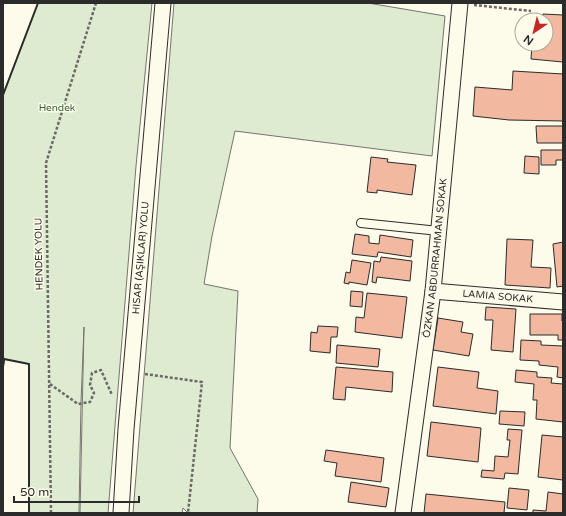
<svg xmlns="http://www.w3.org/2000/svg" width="566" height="516" font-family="'Varela Round',sans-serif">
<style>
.green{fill:#deebd1;stroke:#74746e}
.building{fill:#f2b8a0;stroke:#2b2b2b}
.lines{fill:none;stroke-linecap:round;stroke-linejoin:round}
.service-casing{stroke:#2b2b2b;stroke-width:10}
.minor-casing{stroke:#2b2b2b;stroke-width:17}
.path{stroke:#6a6964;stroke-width:2.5;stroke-dasharray:3 2;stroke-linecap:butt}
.service{stroke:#fdfbea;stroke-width:8}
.minor{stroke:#fdfbea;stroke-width:15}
.wall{stroke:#2b2b2b;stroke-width:2}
.labels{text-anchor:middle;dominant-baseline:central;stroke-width:3;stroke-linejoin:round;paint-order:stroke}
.park-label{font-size:10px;fill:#34623c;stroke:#fdfbea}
.street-label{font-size:10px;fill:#2b2b2b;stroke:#fdfbea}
</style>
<rect width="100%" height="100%" fill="#fdfbea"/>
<path class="green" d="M38,3H152L136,166L108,513H80L84,327L81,402L79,513H29V364L5,359L3,367V95Z
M174,3H368L445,16L432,156L235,131L212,236L204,284L238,291L230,448L258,499L257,513H188L183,508L182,513H133Z"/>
<path class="building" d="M543,14L563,15V62L531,59L532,44H546V20H543Z
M513,71L563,74V121L509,120L473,116L475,87L512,90Z
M536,126H563V143H537Z
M541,150H563V160H556V165H541Z
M525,156L539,157V174L524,173Z
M371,157L388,159L387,162L416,165L412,195L377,190V193L367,192Z
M355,234L369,236V243L379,244L380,235L413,240L411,257L378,252L377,257L352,254Z
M507,239L533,240L531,267L551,268L550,288L505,285Z
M563,242V286L557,287L553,244Z
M381,257L412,261L410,281L377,277L376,283L372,282L374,261L380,262Z
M352,260L371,263L367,285L349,282V284L344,283L346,272L350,273Z
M351,291L363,292L362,307L350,306Z
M367,293L407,297L402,338L355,332L356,317L364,318Z
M486,307L516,309L513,352L491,350L493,320H485Z
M530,314H562V321H563V340H558V335H530Z
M438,318L463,322L461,332L473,334L469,356L433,350Z
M318,326L338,327L337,337H331L330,353L310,351L311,332L317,333Z
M521,340L541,341V345L563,346V378L557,377L558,367L539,365V361L520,360Z
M337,345L380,349L378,367L336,363Z
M336,367L393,372L392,392L346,387L345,400L333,399Z
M438,367L479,372L477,388L498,391L496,414L433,406Z
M516,370L537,372V377L552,378L551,383L563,384V422L536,419L537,400H533L534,384L515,382Z
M500,411L525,412L524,426L499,424Z
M431,422L481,428L478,462L427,456Z
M508,429L522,430L518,474L505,473L504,479L481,477L482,470L494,471L495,456L508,457L510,440H507Z
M542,435L563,437V480L538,477Z
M326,450L384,458L381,482L335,476L337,463L324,461Z
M351,482L389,488L386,507L348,502Z
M509,488L529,490L527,510L507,508Z
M548,492L563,494V513H533V510L546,511Z
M426,494L505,502L504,513H424Z"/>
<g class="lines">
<defs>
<path id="service" d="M361,223L439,231"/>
<g id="minor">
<path id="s1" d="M433,291L563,302"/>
<path id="s2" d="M121,513L126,429L163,3"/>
<path id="s3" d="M403,513L433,291L460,3"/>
</g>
</defs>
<use href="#service" class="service-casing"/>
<use href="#minor" class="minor-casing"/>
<path class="path" d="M474,5L531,11
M145,374L202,382L188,513
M50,384L78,404L90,402L94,393L90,385L92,373L101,370L112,395
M51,513L46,163L96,3"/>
<use href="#service" class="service"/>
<use href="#minor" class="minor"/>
<path class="wall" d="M3,95L38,3
M3,367L4,359L29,364V513"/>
</g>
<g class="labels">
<g class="park-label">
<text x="57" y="108">Hendek</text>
</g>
<g class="street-label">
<text transform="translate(39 254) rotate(-91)">HENDEK YOLU</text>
<text stroke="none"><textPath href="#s2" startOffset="256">HISAR (AŞIKLAR) YOLU</textPath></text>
<text stroke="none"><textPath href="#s3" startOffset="257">ÖZKAN ABDURRAHMAN SOKAK</textPath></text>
<text stroke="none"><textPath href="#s1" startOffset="65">LAMIA SOKAK</textPath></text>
</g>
</g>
<rect width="566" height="516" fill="none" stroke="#2b2b2b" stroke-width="8"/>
<g transform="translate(534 32) rotate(215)"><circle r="19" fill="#fdfbea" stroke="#a9a89e"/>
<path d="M0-3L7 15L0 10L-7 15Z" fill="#c62828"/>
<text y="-6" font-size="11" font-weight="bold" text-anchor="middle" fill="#2b2b2b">N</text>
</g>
<path d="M14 496v6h125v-6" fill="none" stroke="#2b2b2b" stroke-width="2"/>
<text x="20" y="496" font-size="12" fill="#2b2b2b" stroke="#fdfbea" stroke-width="3" paint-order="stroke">50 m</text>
</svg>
